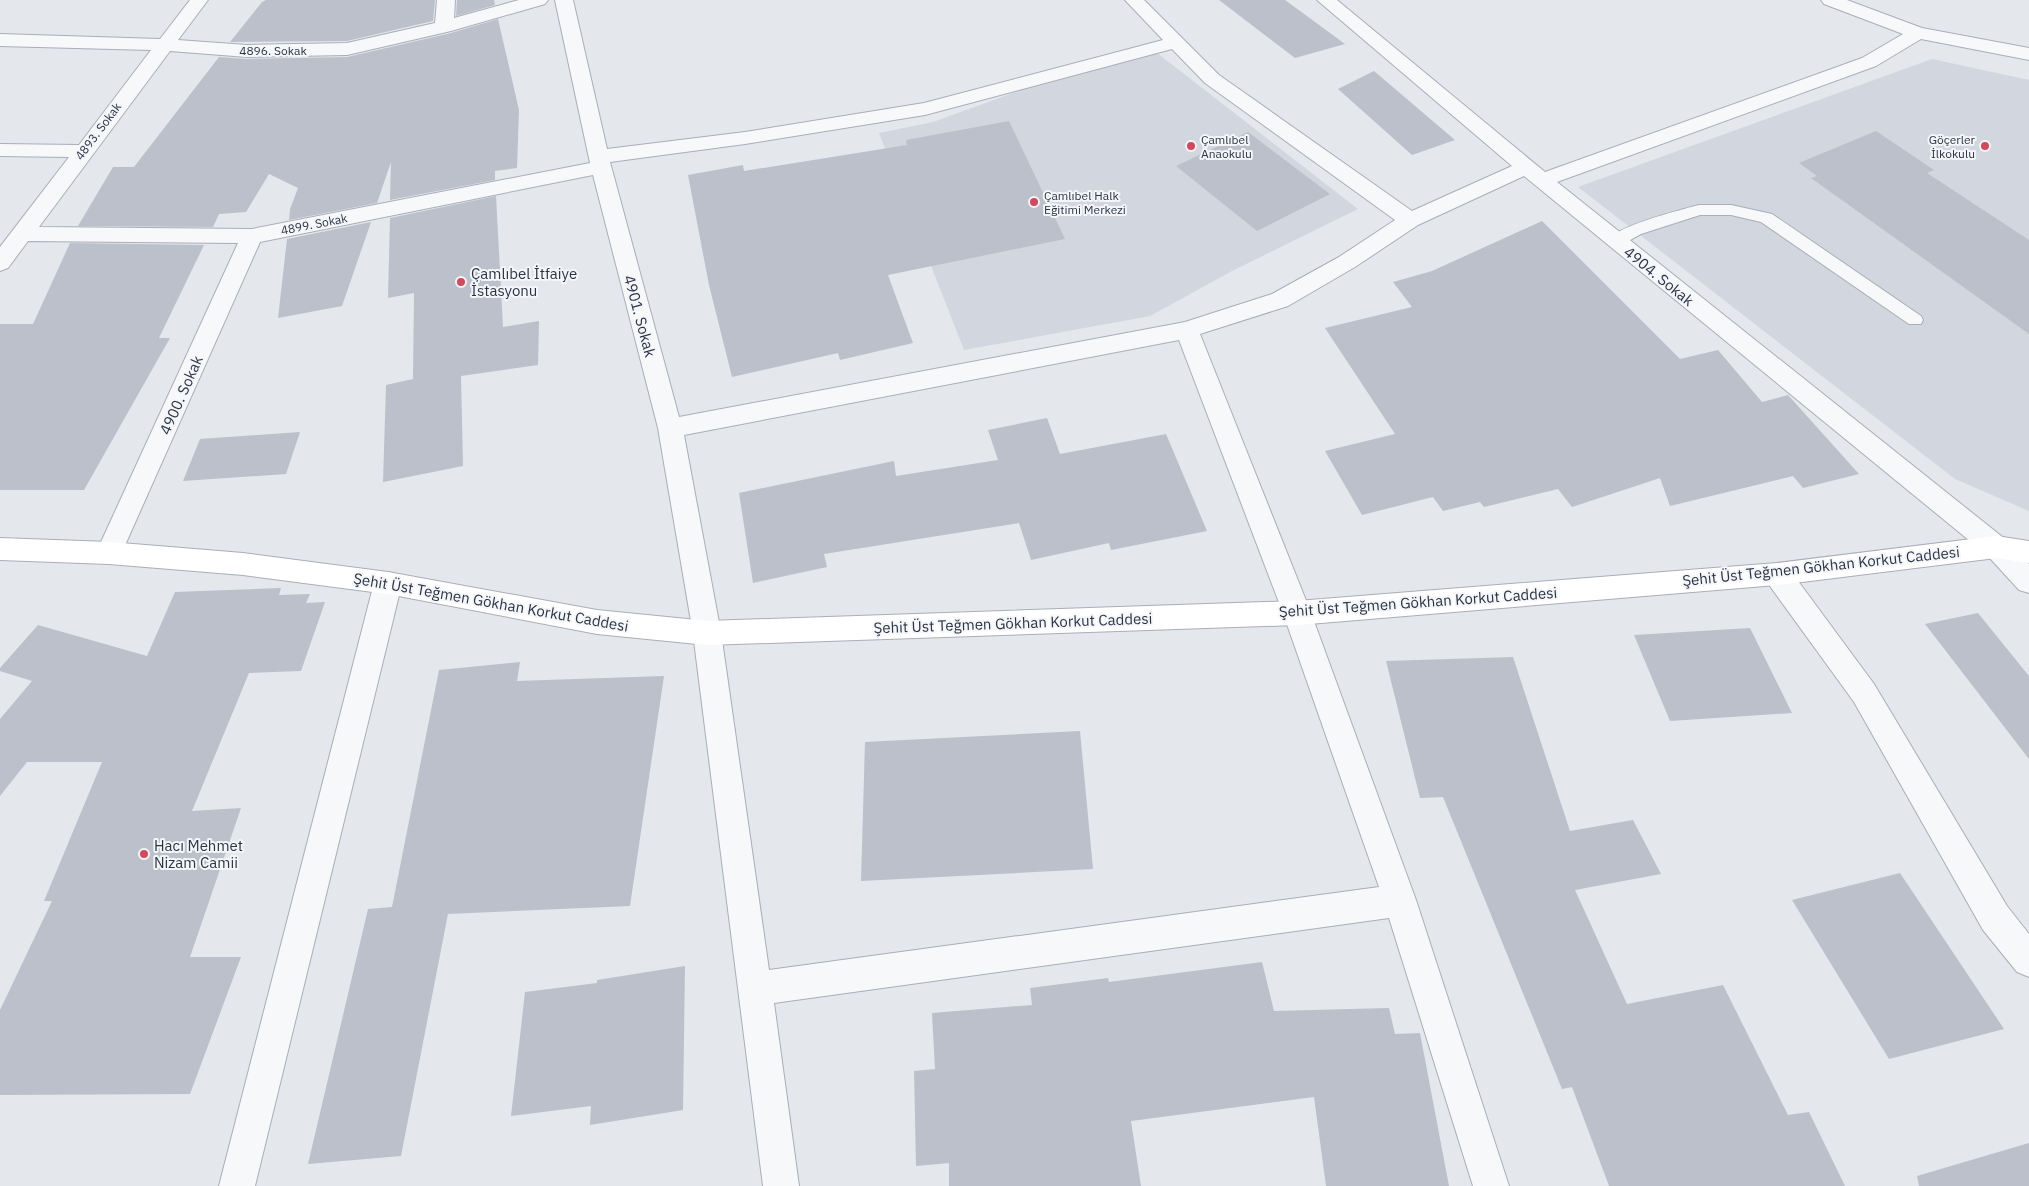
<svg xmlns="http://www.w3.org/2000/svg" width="2029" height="1186" font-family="'IBM Plex Sans',sans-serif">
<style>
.built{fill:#d2d6de}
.building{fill:#bbc0ca}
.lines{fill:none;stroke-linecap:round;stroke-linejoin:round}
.lane-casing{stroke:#a9aeb7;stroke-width:2}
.street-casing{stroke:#a9aeb7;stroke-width:2}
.secondary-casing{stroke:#a9aeb7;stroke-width:2}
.lane{fill:#f7f8fa;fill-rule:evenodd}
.street{fill:#f7f8fa;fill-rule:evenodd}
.secondary{fill:#fff;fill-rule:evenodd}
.poi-dot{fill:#d1495b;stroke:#f4f6f9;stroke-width:2}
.labels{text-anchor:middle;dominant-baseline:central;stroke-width:4;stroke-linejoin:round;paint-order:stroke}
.far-street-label{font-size:12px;fill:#2b3445;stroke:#f4f6f9}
.far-poi-label{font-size:12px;fill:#2b3445;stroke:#f4f6f9;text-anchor:start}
.poi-label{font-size:15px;fill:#2b3445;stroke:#f4f6f9;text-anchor:start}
.street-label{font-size:15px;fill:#2b3445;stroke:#f4f6f9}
</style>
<rect width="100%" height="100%" fill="#e4e7ec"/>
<path class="built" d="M1157,53L1358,209L1232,271L1150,316L964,350L879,133L933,122L1041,83Z
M1932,59L2029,80V511L1955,479L1578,187Z"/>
<path class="building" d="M266,0H435L433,21L347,41L230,42L262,2Z
M457,0H494L495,5L456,16Z
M1219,0H1285L1345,44L1295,58Z
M498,19L519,110L517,168L495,171V180L390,200L391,162L377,203L289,220L290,209L298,188L269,174L246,212L219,214L213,227L78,226L113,167H134L219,57L247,59L347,57L451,33Z
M1374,71L1455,140L1412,155L1338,89Z
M1009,121L1065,239L888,275L913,343L840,360L838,353L732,377L709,285L688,175L743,165L744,171L907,145L906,140Z
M1876,131L1934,170L1927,173L2029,240V334L1811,178L1817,176L1799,163Z
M1248,132L1330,194L1257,231L1176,166Z
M496,196L503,327L539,321L538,365L461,376L463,466L383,482L386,385L413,379L414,293L388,298L390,218Z
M1542,221L1680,359L1718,350L1762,402L1788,395L1859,474L1803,488L1793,476L1670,506L1660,478L1572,507L1558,489L1484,507L1480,502L1443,511L1433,497L1362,515L1325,451L1395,434L1325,328L1412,307L1393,282L1432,271Z
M371,222L342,306L278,318L287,239Z
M70,243L204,245L159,338H170L84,490H0V324H33Z
M1047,418L1060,454L1166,434L1207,531L1111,550L1109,543L1031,560L1019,523L824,554L827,567L753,583L739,493L894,461L896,476L998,460L988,430Z
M300,432L286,474L183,481L200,439Z
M281,588L279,595L310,594L306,603L325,602L301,671L249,673L192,811L241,808L190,957H241L190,1094L0,1095V1010L52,901H44L102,762H27L0,796V719L32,681L0,671V668L38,625L147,656L175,592Z
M1978,613L2029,676V759L1925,624Z
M1750,628L1792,713L1670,721L1634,635Z
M1513,657L1570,831L1633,820L1661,874L1575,890L1627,1004L1723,985L1788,1115L1809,1112L1845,1186H1609L1572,1087L1562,1089L1443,797L1420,798L1386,661Z
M520,662L517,681L664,676L630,906L448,914L401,1156L308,1164L368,909L392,907L439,670Z
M1080,731L1093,869L861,881L865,742Z
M1900,873L2004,1029L1889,1059L1792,900Z
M1262,962L1274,1011L1389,1008L1395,1034L1420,1033L1449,1186H1326L1314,1097L1131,1121L1141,1186H949V1163L916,1166L914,1071L935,1069L932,1013L1032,1005L1030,988L1108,978L1109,982Z
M685,966L683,1110L590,1125L591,1106L511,1116L525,992L597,983V980Z
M2029,1143V1186H1919L1917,1176Z"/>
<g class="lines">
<defs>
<path id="lane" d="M1699,205H1731L1772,214L1921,316L1923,320L1921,324H1909L1761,222L1731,215H1700L1641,234L1621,245H1609L1607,241C1616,226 1680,210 1699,205Z"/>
<path id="street" d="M190,0H208L178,40L247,45L347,43L435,23L437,0H455L454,18L519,0H548L545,4L451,31L347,55L247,57L170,51L39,227L252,229L590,163L555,0H573L607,149L745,132L924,103L1163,40L1125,0H1144L1219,75L1412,211L1512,166L1317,0H1337L1545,172L1862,58L1903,34L1824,4L1821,0H1847L1922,28L2029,48V60L1921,39L1876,66L1557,182L2005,539L2029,564V593L2019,590L1987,555L1524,176L1418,225L1355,267L1288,306L1200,334L1311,613L1416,900L1509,1186H1473L1389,918L774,1003L799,1186H763L693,633L658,428L593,175L260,242L118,561L109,564L100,561L96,553L238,243L28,241L8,268L0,271V247L69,157L0,156V144L79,145L151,50L0,46V34L160,39ZM1172,49L1205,83L1395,220L1339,257L1272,294L1185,322L679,417L610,162L745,144L925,115ZM1179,340L1283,613L1379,887L769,970L721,633L684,435Z
M1777,563L1787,566L1874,684L2007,906L2029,934V977L2017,972L1983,930L1854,702L1767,582L1763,574L1767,566Z
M388,572L398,575L402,583L255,1186H219L374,583L378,575Z"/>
<path id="secondary" d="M1996,536L2029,541V563L1996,558L1777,585L1297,625L707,645L597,634L388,594L243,575L109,564L0,560V538L109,542L243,553L388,572L597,610L707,621L1297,601L1777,563Z"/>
</defs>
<use href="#lane" class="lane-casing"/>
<use href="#street" class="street-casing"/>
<use href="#secondary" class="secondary-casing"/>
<use href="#lane" class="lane"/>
<use href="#street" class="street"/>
<use href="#secondary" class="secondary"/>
</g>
<g class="poi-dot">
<circle cx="1191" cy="146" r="5"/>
<circle cx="1985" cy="146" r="5"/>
<circle cx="1034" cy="202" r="5"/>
<circle cx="461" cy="282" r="5"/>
<circle cx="144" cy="854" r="5"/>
</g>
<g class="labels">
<g class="far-street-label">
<text x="273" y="50">4896. Sokak</text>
<text transform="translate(98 131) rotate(-53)">4893. Sokak</text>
<text transform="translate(314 224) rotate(-11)">4899. Sokak</text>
</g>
<g class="far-poi-label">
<text x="1201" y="139">Çamlıbel<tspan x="1201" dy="14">Anaokulu</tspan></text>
<text x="1975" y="139" text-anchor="end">Göçerler<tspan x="1975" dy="14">İlkokulu</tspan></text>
<text x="1044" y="195">Çamlıbel Halk<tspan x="1044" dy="14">Eğitimi Merkezi</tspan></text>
</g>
<g class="poi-label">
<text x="471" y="273">Çamlıbel İtfaiye<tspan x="471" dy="17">İstasyonu</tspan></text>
<text x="154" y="845">Hacı Mehmet<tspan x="154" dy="17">Nizam Camii</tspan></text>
</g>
<g class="street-label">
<text transform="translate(1659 276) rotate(39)">4904. Sokak</text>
<text transform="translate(640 316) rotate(75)">4901. Sokak</text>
<text transform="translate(181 395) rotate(-66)">4900. Sokak</text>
<text transform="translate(1821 566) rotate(-6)">Şehit Üst Teğmen Gökhan Korkut Caddesi</text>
<text transform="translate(491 602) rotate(10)">Şehit Üst Teğmen Gökhan Korkut Caddesi</text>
<text transform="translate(1418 602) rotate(-4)">Şehit Üst Teğmen Gökhan Korkut Caddesi</text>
<text transform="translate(1013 623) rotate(-2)">Şehit Üst Teğmen Gökhan Korkut Caddesi</text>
</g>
</g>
</svg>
